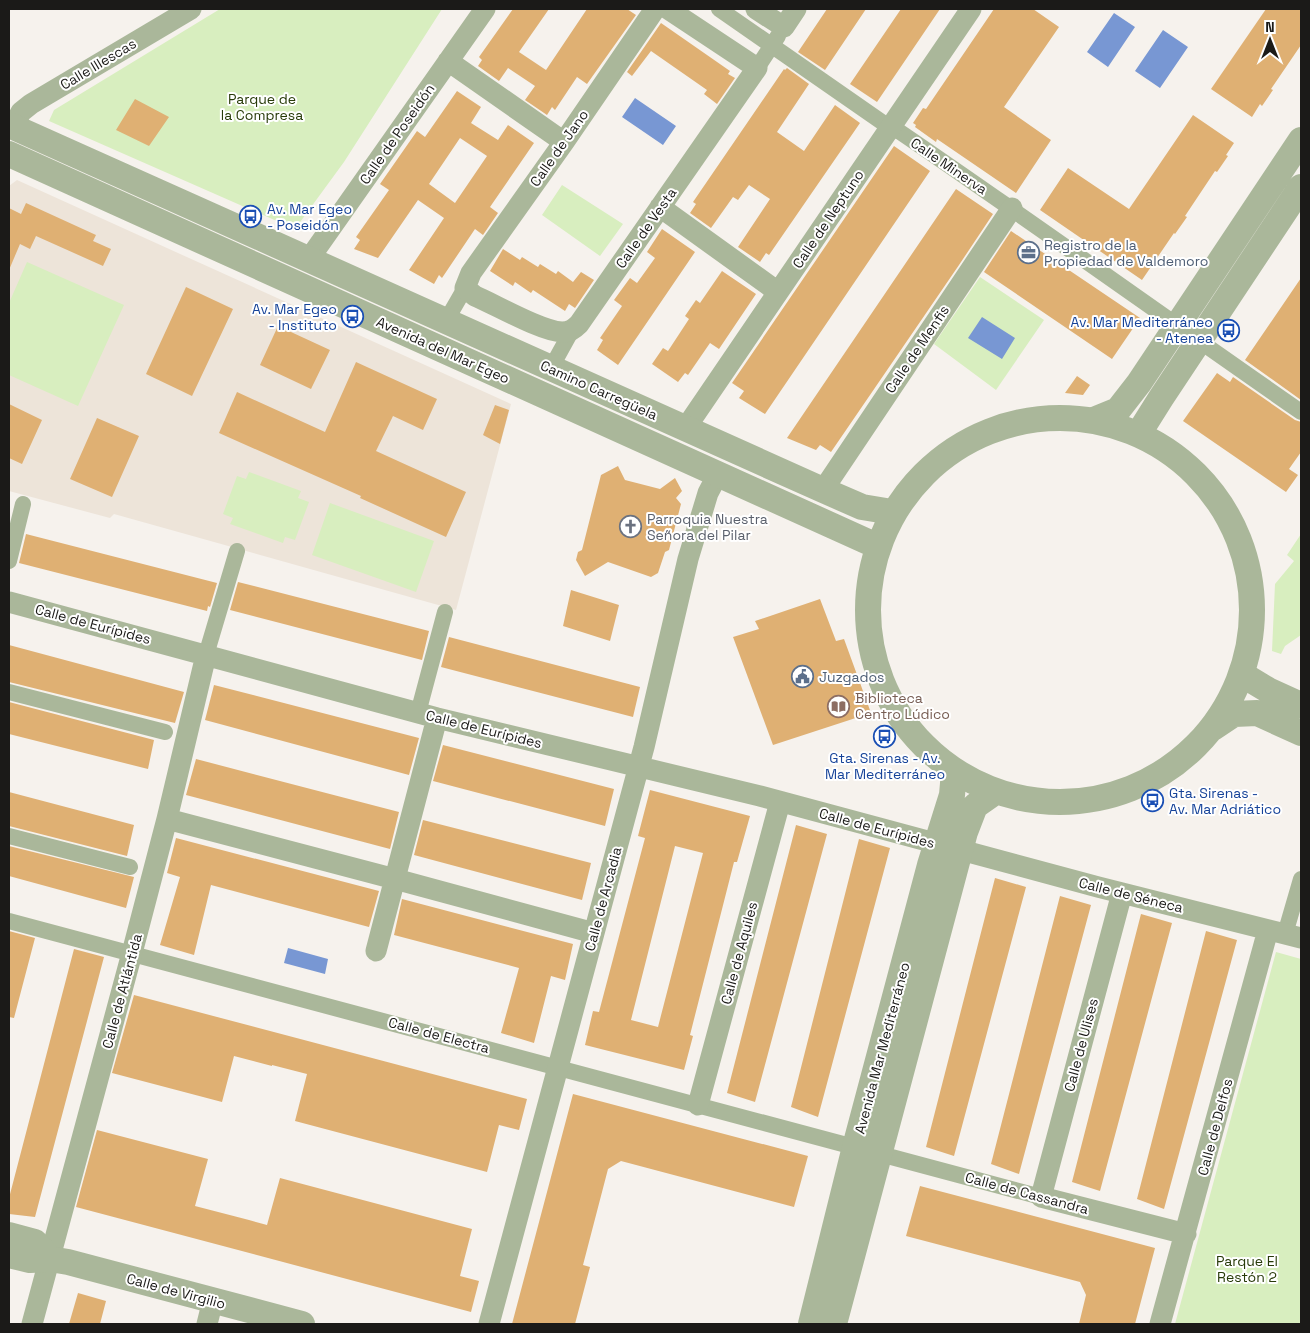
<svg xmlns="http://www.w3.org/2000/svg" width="1310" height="1333" font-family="'Space Grotesk',sans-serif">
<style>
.built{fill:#ede4d9}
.green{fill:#d8eebf}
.water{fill:#7897d3}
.building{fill:#dfb073;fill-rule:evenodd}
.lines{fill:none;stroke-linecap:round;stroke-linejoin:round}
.pedestrian{stroke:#aab79a;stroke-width:16}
.minor{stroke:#aab79a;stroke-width:21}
.tertiary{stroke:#aab79a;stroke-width:26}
.labels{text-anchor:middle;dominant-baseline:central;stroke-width:4;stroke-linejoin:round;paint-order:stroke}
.street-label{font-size:14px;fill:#1b1a18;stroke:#fff}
.park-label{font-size:14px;fill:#283b09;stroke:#fff}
.transit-label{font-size:14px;fill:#164399;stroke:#fff;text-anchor:start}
.service-label{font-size:14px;fill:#4e5e75;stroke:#fff;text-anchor:start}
.worship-label{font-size:14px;fill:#5b616d;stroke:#fff;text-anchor:start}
.education-label{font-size:14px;fill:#785e54;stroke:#fff;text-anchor:start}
</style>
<rect width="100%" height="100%" fill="#f6f2ed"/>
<path class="built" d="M17,180L511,404L456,610L114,514L110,518L9,491V186Z"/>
<path class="green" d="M220,9H442L344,162L295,229L49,121L54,110Z
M562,185L623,224L600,256L542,215Z
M27,262L124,305L78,406L9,375V303Z
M980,277L1044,320L996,390L934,344Z
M249,472L301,491L298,498L309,502L295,540L285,537L283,543L230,524L233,518L223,514L237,476L246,479Z
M330,503L434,541L416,592L312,555Z
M1301,534V635L1285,646L1281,654L1272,651L1275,584L1294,561L1287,555Z
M1276,952L1301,959V1324H1175Z"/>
<path class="water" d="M1114,13L1135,27L1108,67L1087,52Z
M1163,30L1188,47L1160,88L1135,71Z
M635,98L676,126L663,145L622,117Z
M982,317L1015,338L1002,359L968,338Z
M288,948L328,959L325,974L284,963Z"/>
<path class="building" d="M513,9H549L519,52L546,70L587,9H627L636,15L587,84L577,77L555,110L552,107L547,115L525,100L535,86L508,68L499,81L478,66L482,60L479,57Z
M827,9H866L825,70L798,52Z
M901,9H940L877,102L850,84Z
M994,9H1033L1059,27L1004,107L1051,140L1016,193L937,139L936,142L915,127L916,125L913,123L923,108L926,109Z
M1266,9H1301V45L1271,89L1273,90L1262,106L1260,104L1252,117L1211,89Z
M661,23L730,71L728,74L735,78L717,104L704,94L707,90L651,51L632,76L627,72Z
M787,68L809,84L777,132L804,151L835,105L860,123L769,255L766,253L760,262L738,247L770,199L749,185L738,200L733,197L711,228L690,213L696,204L693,202L784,69L785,70Z
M457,91L481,107L471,123L498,140L508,125L534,143L490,207L498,213L483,235L475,229L442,278L439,275L434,284L409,270L444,218L418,200L378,258L354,249L360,240L356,237L389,190L380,184L417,131L425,137ZM460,138L487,156L455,203L429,184Z
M135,99L169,117L149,146L116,130Z
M1193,115L1234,143L1226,155L1228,156L1217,172L1215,171L1185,216L1187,217L1175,234L1174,233L1142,280L1040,210L1068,168L1129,209Z
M894,146L930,171L765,414L739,398L744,391L732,383Z
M956,189L993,214L959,265L831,452L820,445L816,450L787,438Z
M26,203L96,235L93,241L111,249L103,266L36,236L30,249L20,244L9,270V208L21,214Z
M662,229L695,252L618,365L597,350L603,340L600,338L622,306L614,300L630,278L637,283L655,258L647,252Z
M1011,231L1140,318L1112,359L984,272Z
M503,249L520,260L522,257L538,267L540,264L556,274L558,271L573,282L581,272L594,280L575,308L569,304L565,311L533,290L531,293L515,282L513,286L490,271Z
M722,271L756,294L719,349L710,343L688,375L685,373L678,382L652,364L663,348L668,351L689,319L685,316L696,300L700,303Z
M1301,278V400L1245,360Z
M186,287L233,309L192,396L146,374Z
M278,326L330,350L311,389L260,365Z
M356,362L437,399L423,430L393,416L376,451L466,492L446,537L360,498L361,496L219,433L237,392L325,432Z
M1217,373L1230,382L1233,377L1295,420L1301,422V452L1289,469L1298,475L1286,492L1183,421Z
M1077,376L1090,385L1083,395L1065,393Z
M9,404L42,420L22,464L9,458Z
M495,405L509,410L500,444L483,435Z
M97,418L139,436L112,497L70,479Z
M618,466L625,480L660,489L675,478L682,491L676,498L681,504L669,550L665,552L658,573L651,577L608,562L585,576L576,560L578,552L582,550L601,475Z
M26,534L217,583L210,607L208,606L207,611L19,563Z
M238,582L429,631L422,660L230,610Z
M571,590L619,605L610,641L563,626Z
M820,599L836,641L844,639L871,713L773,745L733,637L759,629L755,621Z
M449,637L640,687L633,717L441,667Z
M9,645L184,692L175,723L9,682Z
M214,685L419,738L409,775L205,720Z
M9,702L154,740L148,769L9,734Z
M443,745L614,789L605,826L433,781Z
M196,759L399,812L390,849L186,795Z
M650,790L750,816L737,862H734L690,1035L693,1036L684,1070L585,1045L593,1011L599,1012L645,838L638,836ZM675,846L703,853L658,1027L631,1020Z
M9,792L134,825L127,856L9,826Z
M423,820L591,863L582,900L414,855Z
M796,825L827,834L755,1102L727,1093Z
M176,838L379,891L369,927L211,885L194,955L160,945L180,877L167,873Z
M859,839L890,848L818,1117L791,1107Z
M9,846L134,877L126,908L9,876Z
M995,878L1026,887L954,1156L926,1147Z
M1060,896L1091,905L1019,1174L991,1164Z
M402,899L573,944L565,980L551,976L534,1043L501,1033L519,968L394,935Z
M1141,914L1172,923L1100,1191L1072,1182Z
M9,931L35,938L14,1018L9,1017Z
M1206,931L1237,940L1164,1209L1137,1199Z
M74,949L104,957L35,1217L9,1214V1198Z
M134,995L527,1099L519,1130L499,1125L487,1172L295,1121L307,1074L272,1065V1066L234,1056L222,1102L112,1073Z
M573,1094L808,1156L794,1207L621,1161L608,1169L583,1265L590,1267L575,1324H512Z
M97,1130L208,1159L195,1206L249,1220L267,1225L280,1178L472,1229L460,1276L479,1281L471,1312L76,1207Z
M920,1186L1155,1248L1135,1324H1079L1086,1295L1080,1282L906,1236Z
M78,1293L106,1301L100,1324H69Z"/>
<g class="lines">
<path class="pedestrian" d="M719,9L889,127L900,132C1035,224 1167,319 1301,412
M757,68L778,36
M446,321L465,288
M551,368L572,330
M9,561L23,504
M206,655L237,551
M9,692L165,732
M418,713L445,612
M9,836L130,867
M9,921L1041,1197
M1285,934L1301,879"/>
<path class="minor" d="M655,9L564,142L471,273L465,288L475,296C496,305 541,331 562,332C570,332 574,329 579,324L757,68L668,9
M756,9L784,27L796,9
M448,61L564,142
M13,127L21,112L31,104L191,9
M660,207L778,292
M309,259L485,9
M685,429L971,9
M823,490L1012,208
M9,602L437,718L760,796L1098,887L1301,938
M167,819L395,879L594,933
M1122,893L1041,1197L1186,1234
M376,951L437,718
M698,1105L780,802
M32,1324L132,953L167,819L206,655
M207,1324L213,1300
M489,1324L644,747L688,559L708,493L718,474
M1160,1324L1268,930"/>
<path class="tertiary" d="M9,125L823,490L862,507L892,512
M9,154L877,546
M868 610a192 192 0 1 1 384 0a192 192 0 1 1-384 0Z
M1096,419L1118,410L1139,383L1301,140
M1139,433L1161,398L1301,187
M1243,675L1268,690L1301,705
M1213,728L1234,714L1257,713L1301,733
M9,1235L35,1242L50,1259
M9,1255L30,1260L50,1259L68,1262L302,1324
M811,1324L855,1147L930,865L952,795L954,772
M834,1324L965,832L975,806L995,792"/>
</g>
<defs>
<symbol id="bus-ring" viewBox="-11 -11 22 22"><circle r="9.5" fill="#fff" stroke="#1a4fb4" stroke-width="1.5"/><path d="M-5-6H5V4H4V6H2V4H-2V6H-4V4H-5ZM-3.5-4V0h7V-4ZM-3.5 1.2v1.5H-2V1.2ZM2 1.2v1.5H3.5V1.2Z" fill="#1a4fb4"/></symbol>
<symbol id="office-ring" viewBox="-11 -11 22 22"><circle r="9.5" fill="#fff" stroke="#5c6f8a" stroke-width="1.5"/><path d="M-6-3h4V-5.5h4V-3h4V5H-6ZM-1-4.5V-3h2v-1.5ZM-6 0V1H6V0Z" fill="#5c6f8a"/></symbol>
<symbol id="church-ring" viewBox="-11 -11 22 22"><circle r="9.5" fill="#fff" stroke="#6b7280" stroke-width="1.5"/><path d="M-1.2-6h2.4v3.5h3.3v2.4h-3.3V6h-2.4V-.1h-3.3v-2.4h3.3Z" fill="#6b7280"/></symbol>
<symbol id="civic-ring" viewBox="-11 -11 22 22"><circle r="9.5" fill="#fff" stroke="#5c6f8a" stroke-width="1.5"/><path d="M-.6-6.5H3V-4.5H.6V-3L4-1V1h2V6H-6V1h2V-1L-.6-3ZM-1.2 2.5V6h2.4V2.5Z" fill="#5c6f8a"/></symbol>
<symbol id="library-ring" viewBox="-11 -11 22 22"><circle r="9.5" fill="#fff" stroke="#8d6e63" stroke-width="1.5"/><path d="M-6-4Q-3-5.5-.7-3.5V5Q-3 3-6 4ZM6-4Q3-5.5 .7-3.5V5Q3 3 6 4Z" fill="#8d6e63"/></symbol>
</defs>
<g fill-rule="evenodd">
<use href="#bus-ring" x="238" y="204" width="25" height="25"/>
<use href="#office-ring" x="1016" y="240" width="25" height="25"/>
<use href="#bus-ring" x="340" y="304" width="25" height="25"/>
<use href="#bus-ring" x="1216" y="318" width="25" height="25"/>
<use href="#church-ring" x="618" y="514" width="25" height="25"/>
<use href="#civic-ring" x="790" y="664" width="25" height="25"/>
<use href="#library-ring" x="826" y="694" width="25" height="25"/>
<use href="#bus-ring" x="872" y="724" width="25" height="25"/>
<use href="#bus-ring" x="1140" y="788" width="25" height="25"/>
</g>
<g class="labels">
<g class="street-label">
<text transform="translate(98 64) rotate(-31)">Calle Illescas</text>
<text transform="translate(397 134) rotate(-55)">Calle de Poseidón</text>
<text transform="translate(559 148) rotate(-55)">Calle de Jano</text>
<text transform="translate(949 166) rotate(34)">Calle Minerva</text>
<text transform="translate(828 219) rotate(-56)">Calle de Neptuno</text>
<text transform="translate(646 228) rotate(-55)">Calle de Vesta</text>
<text transform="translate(917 349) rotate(-56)">Calle de Menfis</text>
<text transform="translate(443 350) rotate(24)">Avenida del Mar Egeo</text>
<text transform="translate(599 390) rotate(24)">Camino Carregüela</text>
<text transform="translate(93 624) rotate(15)">Calle de Eurípides</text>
<text transform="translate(484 729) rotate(14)">Calle de Eurípides</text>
<text transform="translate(877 828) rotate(15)">Calle de Eurípides</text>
<text transform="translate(1131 895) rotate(14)">Calle de Séneca</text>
<text transform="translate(603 899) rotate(-75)">Calle de Arcadia</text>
<text transform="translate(739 953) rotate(-75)">Calle de Aquiles</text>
<text transform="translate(122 991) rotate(-75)">Calle de Atlántida</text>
<text transform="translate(439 1035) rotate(15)">Calle de Electra</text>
<text transform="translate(1081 1045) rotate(-75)">Calle de Ulises</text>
<text transform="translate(882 1048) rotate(-75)">Avenida Mar Mediterráneo</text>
<text transform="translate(1215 1127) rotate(-75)">Calle de Delfos</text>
<text transform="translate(1027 1193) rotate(15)">Calle de Cassandra</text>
<text transform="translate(176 1291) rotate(15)">Calle de Virgilio</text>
</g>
<g class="park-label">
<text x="262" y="99">Parque de<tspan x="262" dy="16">la Compresa</tspan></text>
<text x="1247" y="1261">Parque El<tspan x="1247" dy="16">Restón 2</tspan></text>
</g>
<g class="transit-label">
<text x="267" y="209">Av. Mar Egeo<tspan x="267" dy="16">- Poseidón</tspan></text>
<text x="337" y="309" text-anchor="end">Av. Mar Egeo<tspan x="337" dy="16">- Instituto</tspan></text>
<text x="1213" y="322" text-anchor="end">Av. Mar Mediterráneo<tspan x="1213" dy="16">- Atenea</tspan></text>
<text x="885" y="758" text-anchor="middle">Gta. Sirenas - Av.<tspan x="885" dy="16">Mar Mediterráneo</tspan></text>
<text x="1169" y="793">Gta. Sirenas -<tspan x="1169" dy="16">Av. Mar Adriático</tspan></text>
</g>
<g class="service-label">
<text x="1044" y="245">Registro de la<tspan x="1044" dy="16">Propiedad de Valdemoro</tspan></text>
<text x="819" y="677">Juzgados</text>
</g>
<g class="worship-label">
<text x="647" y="519">Parroquia Nuestra<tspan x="647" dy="16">Señora del Pilar</tspan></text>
</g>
<g class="education-label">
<text x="855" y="698">Biblioteca<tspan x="855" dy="16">Centro Lúdico</tspan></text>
</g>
</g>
<rect width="1310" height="1333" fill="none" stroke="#1b1a18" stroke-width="20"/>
<g transform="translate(1270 40)" stroke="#ffffff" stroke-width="4" paint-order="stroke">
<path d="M0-4L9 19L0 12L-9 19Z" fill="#1b1a18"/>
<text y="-8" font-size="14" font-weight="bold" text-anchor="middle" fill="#1b1a18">N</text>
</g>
</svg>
